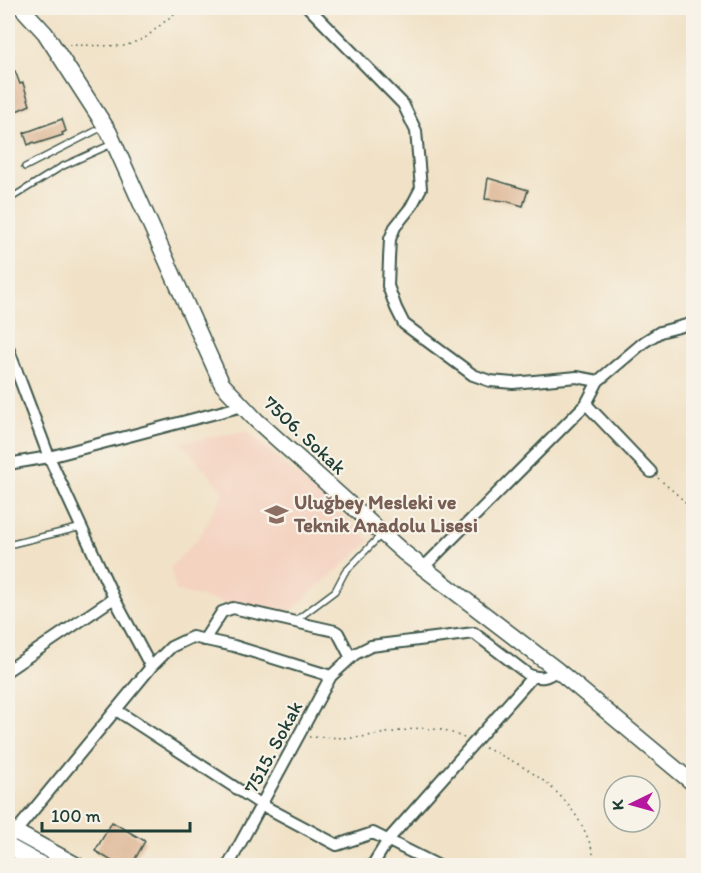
<svg xmlns="http://www.w3.org/2000/svg" width="701" height="873" font-family="Itim,sans-serif">
<style>
.built{fill:#f4d3c1}
.building{fill:#dfba9a}
.lines{fill:none;stroke-linecap:round;stroke-linejoin:round}
.lane-casing{stroke:#3e564a;stroke-width:8}
.street-casing{stroke:#3e564a;stroke-width:14}
.secondary-casing{stroke:#3e564a;stroke-width:18}
.path{stroke:#3e564a;stroke-width:1.5;stroke-dasharray:1.5 4.5;stroke-linecap:butt}
.lane{stroke:#fff;stroke-width:5}
.street{stroke:#fff;stroke-width:10}
.secondary{stroke:#fff;stroke-width:15}
.labels{text-anchor:middle;dominant-baseline:central;stroke-width:4.5;stroke-linejoin:round;paint-order:stroke}
.street-label{font-size:20px;fill:#1f3d34;stroke:#f7f3e8}
.education-label{font-size:20px;font-weight:bold;fill:#785e54;stroke:#f7f3e8;text-anchor:start}
</style>
<rect width="100%" height="100%" fill="#f7f3e8"/>
<filter id="ink" filterUnits="userSpaceOnUse"><feTurbulence type="fractalNoise" baseFrequency=".0167" numOctaves="2"/><feDisplacementMap in="SourceGraphic" scale="12" xChannelSelector="R" yChannelSelector="G"/><feConvolveMatrix kernelMatrix="1 2 1 2 8 2 1 2 1" color-interpolation-filters="sRGB"/></filter>
<filter id="wash" filterUnits="userSpaceOnUse"><feTurbulence type="fractalNoise" baseFrequency=".008" numOctaves="4" result="noise"/><feDisplacementMap in="SourceGraphic" scale="24" xChannelSelector="R" yChannelSelector="G"/><feGaussianBlur stdDeviation="1.35" result="paint"/><feColorMatrix in="noise" values="0 0 0 0 0 0 0 0 0 0 0 0 0 0 0 0 0 1.4 0 .05"/><feComposite in="paint" operator="in"/></filter>
<g filter="url(#wash)">
<rect width="100%" height="100%" fill="#f1e2c7"/>
<path class="built" d="M247,431L371,541L283,617L176,591L170,567L199,537L224,492L181,442Z"/>
<g id="blocks">
<path class="building" d="M15,71L20,84L23,83L30,105L12,113L8,102V74Z
M62,119L66,131L62,133L63,135L35,144L34,142L28,145L24,133Z
M488,178L528,190L523,206L506,201L485,199Z
M112,822L145,841L131,866H120L95,851Z"/>
</g>
</g>
<g filter="url(#ink)">
<use href="#blocks" fill-opacity="0" stroke="#3e564a" stroke-width="1.5"/>
<g class="lines">
<defs>
<path id="lane" d="M25,167L103,127
M8,200L61,167L112,144
M8,545L82,527
M295,621L335,591L345,572L381,535"/>
<path id="street" d="M309,8L403,104L416,131L421,188L411,207L395,227L390,239L389,259L388,286L396,308L404,324L473,375L490,381L513,383L577,377L598,381
M8,348L49,457L114,598L151,667
M586,404L651,472
M8,464L49,457L243,406
M423,568L586,404L598,381L644,342L660,332L694,323
M204,640L222,612L233,608L335,631L338,633L351,658
M8,670L114,598
M116,710L262,805L337,845L373,833L439,866
M8,841L151,667L171,647L192,637L234,646L331,676
M228,866L331,676L355,654L371,646L474,633L529,675C541,679 547,678 557,670
M372,866L388,840L533,676"/>
<path id="secondary" d="M22,8L45,33L109,132L222,384L256,420L403,552L557,670L694,784
M8,828L78,866
M8,846L44,866"/>
</defs>
<use href="#lane" class="lane-casing"/>
<use href="#street" class="street-casing"/>
<use href="#secondary" class="secondary-casing"/>
<path class="path" d="M69,45L125,46L145,38L181,8
M658,478L680,497L694,513
M309,737L354,738L420,728L445,730L464,738
M485,748C539,771 584,803 596,866"/>
<use href="#lane" class="lane"/>
<use href="#street" class="street"/>
<use href="#secondary" class="secondary"/>
</g>
</g>
<defs>
<symbol id="school-bare" viewBox="-9 -9 18 18"><path d="M0-5L7-2L0 1L-7-2ZM-4 1L0 2.5L4 1V4Q0 6-4 4Z" fill="#8d6e63" stroke="#f7f3e8" stroke-width="2.5" paint-order="stroke"/></symbol>
</defs>
<g fill-rule="evenodd">
<use href="#school-bare" x="260" y="498" width="33" height="33"/>
</g>
<g class="labels">
<g class="street-label">
<text transform="translate(305 435) rotate(43)">7506. Sokak</text>
<text transform="translate(273 747) rotate(-62)">7515. Sokak</text>
</g>
<g class="education-label">
<text x="294" y="502">Uluğbey Mesleki ve<tspan x="294" dy="23">Teknik Anadolu Lisesi</tspan></text>
</g>
</g>
<rect width="701" height="873" fill="none" stroke="#f7f3e8" stroke-width="30"/>
<g transform="translate(632 804) rotate(265)"><circle r="28" fill="#f7f3e8" stroke="#a1aaa0" stroke-width="1.5"/>
<path d="M0-4.5L10 22L0 15L-10 22Z" fill="#b5179e"/>
<text y="-9" font-size="16" font-weight="bold" text-anchor="middle" fill="#1f3d34">K</text>
</g>
<path d="M42 822v9h148v-9" fill="none" stroke="#1f3d34" stroke-width="3"/>
<text x="51" y="822" font-size="18" fill="#1f3d34" stroke="#f7f3e8" stroke-width="4.5" paint-order="stroke">100 m</text>
</svg>
